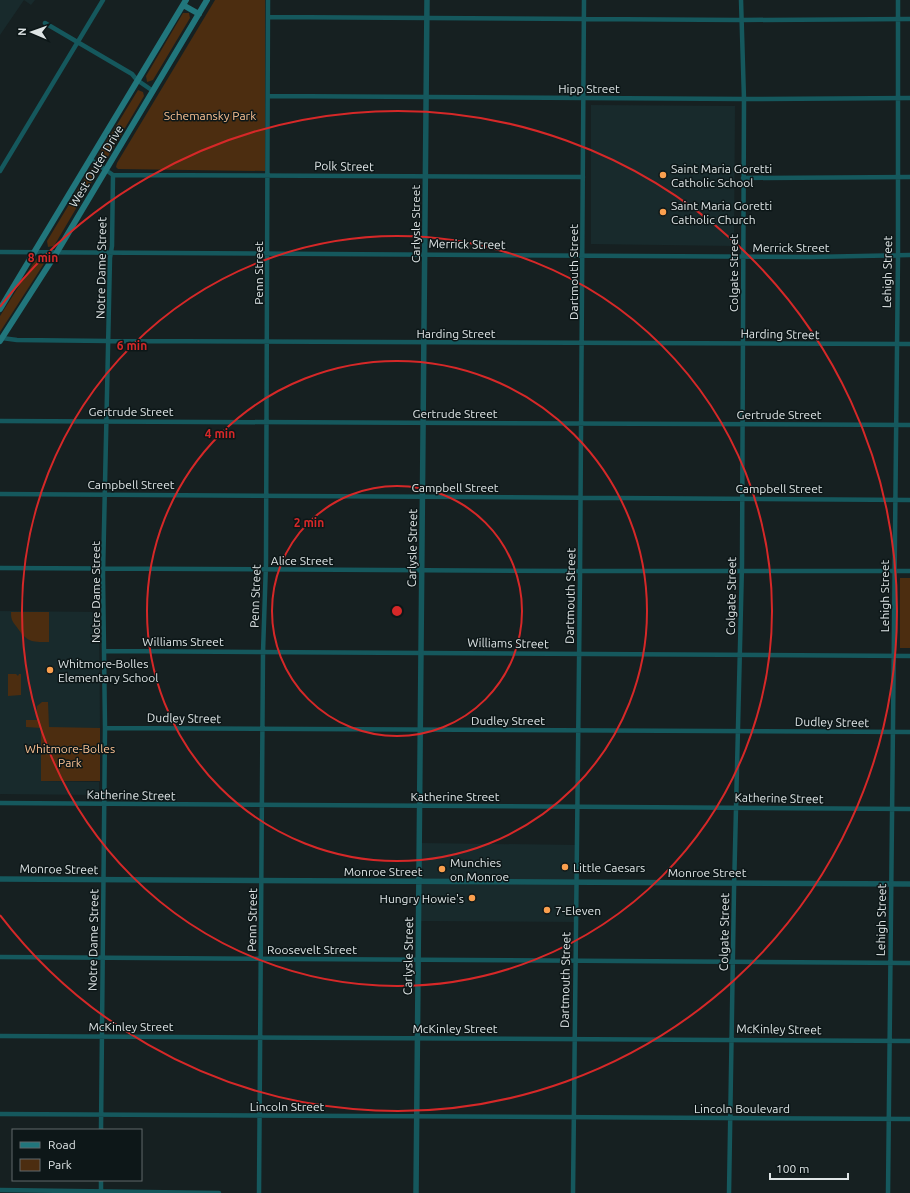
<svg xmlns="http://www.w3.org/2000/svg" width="910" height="1193" font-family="Ubuntu,sans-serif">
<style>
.built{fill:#182a2c}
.green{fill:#4c2d10}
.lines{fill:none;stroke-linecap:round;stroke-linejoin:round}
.minor{stroke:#15585d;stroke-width:4.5}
.tertiary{stroke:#15585d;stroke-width:5.5}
.secondary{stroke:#21767c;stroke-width:6}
.ring{fill:none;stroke:#d62828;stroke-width:2}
.poi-dot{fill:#fa9f4e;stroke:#0d1718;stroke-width:1.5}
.labels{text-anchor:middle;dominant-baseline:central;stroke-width:3;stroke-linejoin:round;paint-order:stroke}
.street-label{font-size:12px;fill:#dfe5e6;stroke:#0d1718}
.park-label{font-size:12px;fill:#fdc394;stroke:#0d1718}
.poi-label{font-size:12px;fill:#dfe5e6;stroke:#0d1718;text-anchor:start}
.centre{fill:#d62828;stroke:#0d1718;stroke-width:2}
.ring-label{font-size:12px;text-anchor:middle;font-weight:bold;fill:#d62828;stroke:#0d1718;stroke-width:3;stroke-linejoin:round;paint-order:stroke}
</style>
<rect width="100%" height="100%" fill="#162021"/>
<path class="built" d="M0,0H35L31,5L24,0L0,35Z
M591,105L735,106L734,246L591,244Z
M0,611L99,612L100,728H41V781L99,782V795L0,794Z
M420,843L578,845L577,922L419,921Z"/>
<path class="green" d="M215,0H265V171L118,169L116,167L117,163Z
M183,13H189L190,18L153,80L147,82L146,76Z
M138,90L143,92L144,96L106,160H101L98,157L99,154Z
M91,168H95L97,173L54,246L48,247L47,241Z
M41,255L45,258V262L0,332V316L36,259Z
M900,578H910V648H900Z
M11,612H49V642C30,642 27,642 16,626C12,621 11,619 11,612Z
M8,674H16L18,676L19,674H21V695L8,696Z
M42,702H48L49,727L100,728V781H41V728L26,727V720H37V706Z"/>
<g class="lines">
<path class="minor" d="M268,17L741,20L910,19
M45,23L132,74L137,80L153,91
M269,96L744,99L910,98
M90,159L113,175L583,177
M0,171L103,0
M743,178L910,177
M0,252L811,257L910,255
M2,338L17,340L109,341L910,344
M0,421L910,425
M0,494L910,500
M0,568L573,571H910
M105,651L910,656
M105,728L910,732
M0,803L910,809
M0,957L910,963
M0,1036L910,1041
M0,1114L910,1119
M101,1130L105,728L103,574L110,258L112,246L113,175
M0,1190L219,1193
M101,1193V1180
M259,1193L263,652L266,563L268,0
M573,1193L580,577L584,0
M729,1193L734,890L742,565L744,99L741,0
M888,1193L898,255V0"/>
<path class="tertiary" d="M0,879L910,884
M416,1193L427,0"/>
<path class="secondary" d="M183,5L199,14
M0,309L186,0
M0,341L57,252L207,0"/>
</g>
<g class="ring">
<circle cx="397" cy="611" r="125"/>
<circle cx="397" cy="611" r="250"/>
<circle cx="397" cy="611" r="375"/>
<path d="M0 307A500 500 0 1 1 0 915"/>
</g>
<g class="poi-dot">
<circle cx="663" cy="175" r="4"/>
<circle cx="663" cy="212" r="4"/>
<circle cx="50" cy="670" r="4"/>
<circle cx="565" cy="867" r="4"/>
<circle cx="442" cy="869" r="4"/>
<circle cx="472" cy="898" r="4"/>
<circle cx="547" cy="910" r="4"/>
</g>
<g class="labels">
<g class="street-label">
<text x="589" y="88">Hipp Street</text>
<text transform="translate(96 166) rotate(-59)">West Outer Drive</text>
<text transform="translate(344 166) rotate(1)">Polk Street</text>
<text transform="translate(415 224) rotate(-90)">Carlysle Street</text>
<text transform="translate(467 244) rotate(1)">Merrick Street</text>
<text x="791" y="247">Merrick Street</text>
<text transform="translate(101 268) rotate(-89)">Notre Dame Street</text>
<text transform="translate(573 272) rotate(-90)">Dartmouth Street</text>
<text transform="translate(887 272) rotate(-89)">Lehigh Street</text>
<text transform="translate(258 273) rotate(-90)">Penn Street</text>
<text transform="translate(733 273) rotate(-90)">Colgate Street</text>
<text x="456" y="333">Harding Street</text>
<text transform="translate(780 334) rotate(1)">Harding Street</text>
<text x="131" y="411">Gertrude Street</text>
<text x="455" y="413">Gertrude Street</text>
<text x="779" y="414">Gertrude Street</text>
<text x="131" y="484">Campbell Street</text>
<text x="455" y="487">Campbell Street</text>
<text x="779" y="488">Campbell Street</text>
<text transform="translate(412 548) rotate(-89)">Carlysle Street</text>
<text x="302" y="560">Alice Street</text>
<text transform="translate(95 592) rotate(-90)">Notre Dame Street</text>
<text transform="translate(255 596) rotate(-88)">Penn Street</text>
<text transform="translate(570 596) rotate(-89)">Dartmouth Street</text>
<text transform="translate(731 596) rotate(-89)">Colgate Street</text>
<text transform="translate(884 596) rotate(-90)">Lehigh Street</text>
<text x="183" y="641">Williams Street</text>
<text transform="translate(508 643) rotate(1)">Williams Street</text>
<text transform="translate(184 718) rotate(1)">Dudley Street</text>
<text x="508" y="720">Dudley Street</text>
<text transform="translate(832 722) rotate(1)">Dudley Street</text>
<text transform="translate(131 795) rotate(1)">Katherine Street</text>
<text x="455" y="796">Katherine Street</text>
<text transform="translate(779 798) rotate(1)">Katherine Street</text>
<text transform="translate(59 869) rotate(1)">Monroe Street</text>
<text x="383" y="871">Monroe Street</text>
<text x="707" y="872">Monroe Street</text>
<text transform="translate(252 920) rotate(-89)">Penn Street</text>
<text transform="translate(881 920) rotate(-89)">Lehigh Street</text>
<text transform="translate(724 932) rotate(-89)">Colgate Street</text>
<text transform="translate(93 940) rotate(-89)">Notre Dame Street</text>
<text x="312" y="949">Roosevelt Street</text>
<text transform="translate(408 956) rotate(-89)">Carlysle Street</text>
<text transform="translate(565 980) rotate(-89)">Dartmouth Street</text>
<text x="131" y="1026">McKinley Street</text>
<text x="455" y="1028">McKinley Street</text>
<text transform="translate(779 1029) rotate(1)">McKinley Street</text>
<text x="287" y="1106">Lincoln Street</text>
<text x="742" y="1108">Lincoln Boulevard</text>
</g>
<g class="park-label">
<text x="210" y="115">Schemansky Park</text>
<text x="70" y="748">Whitmore-Bolles<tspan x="70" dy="14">Park</tspan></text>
</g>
<g class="poi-label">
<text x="671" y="168">Saint Maria Goretti<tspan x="671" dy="14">Catholic School</tspan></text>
<text x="671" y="205">Saint Maria Goretti<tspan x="671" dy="14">Catholic Church</tspan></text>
<text x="58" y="663">Whitmore-Bolles<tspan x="58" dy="14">Elementary School</tspan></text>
<text x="450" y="862">Munchies<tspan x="450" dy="14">on Monroe</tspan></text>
<text x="573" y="867">Little Caesars</text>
<text x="464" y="898" text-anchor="end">Hungry Howie's</text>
<text x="555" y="910">7-Eleven</text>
</g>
</g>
<circle cx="397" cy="611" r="6" class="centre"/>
<g class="ring-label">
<text x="43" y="262">8 min</text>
<text x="132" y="350">6 min</text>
<text x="220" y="438">4 min</text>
<text x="309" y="527">2 min</text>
</g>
<rect x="12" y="1129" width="130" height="52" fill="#0d1718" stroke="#61696a"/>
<rect x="20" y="1142" width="20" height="6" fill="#21767c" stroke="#61696a"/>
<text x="48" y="1149" font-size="12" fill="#dfe5e6">Road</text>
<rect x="20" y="1159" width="20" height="12" fill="#4c2d10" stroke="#61696a"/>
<text x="48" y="1169" font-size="12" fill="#dfe5e6">Park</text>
<g transform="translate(32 32) rotate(272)" stroke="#0d1718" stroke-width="3" paint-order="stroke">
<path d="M0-3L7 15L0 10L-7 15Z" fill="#dfe5e6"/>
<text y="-6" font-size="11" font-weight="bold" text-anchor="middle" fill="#dfe5e6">N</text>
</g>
<path d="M770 1173v6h78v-6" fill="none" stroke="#dfe5e6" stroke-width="2"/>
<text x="776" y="1173" font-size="12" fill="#dfe5e6" stroke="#0d1718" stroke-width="3" paint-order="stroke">100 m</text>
</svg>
